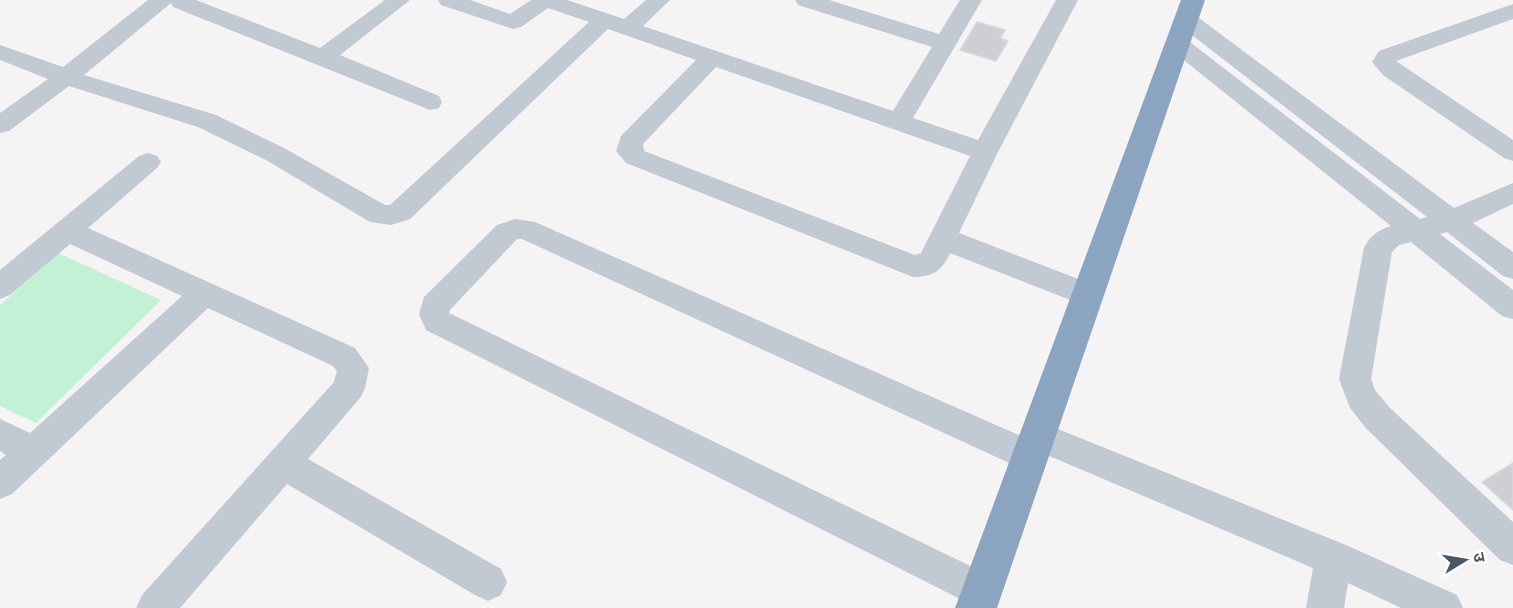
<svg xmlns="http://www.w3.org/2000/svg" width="1513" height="608" font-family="Barlow,'Noto Sans Devanagari',sans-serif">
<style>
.green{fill:#c3f1d5}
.building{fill:#cdcfd5;stroke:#d7d9de;stroke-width:1.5}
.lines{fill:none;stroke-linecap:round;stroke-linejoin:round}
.minor{fill:#c1cad2;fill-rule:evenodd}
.highway{fill:#8ba5c1;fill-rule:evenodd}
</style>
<rect width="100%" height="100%" fill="#f5f3f3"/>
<path class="green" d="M58,253L161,300L36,423L0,406V305Z"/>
<path class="building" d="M977,22L1005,30L1000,38L1008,41L996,61L960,50Z
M1513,463V510L1482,482Z"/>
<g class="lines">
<path class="minor" d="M148,0H196L320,48L385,0H410L340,55L439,96L442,102L439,108L430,110L173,7L171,3L84,75L216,115L284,148L385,205H390L589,22L548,8L521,27L513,29L441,5L438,0H470L510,14L531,0H567L624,19L646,0H670L643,26L893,111L932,47L798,5L795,0H829L939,34L960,0H982L913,118L978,140L1056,0H1078L998,152L959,233L1099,287L1103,295L1099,303L1088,307L950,253C942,271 933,277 913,277L626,163L616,151L621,136L696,60L608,29L410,219L391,225L370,222L266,160L198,127L69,86L9,131L0,133V113L48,79L0,60V45L63,67ZM716,67L970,156L921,253L915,255L644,151L643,144Z
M1513,4V19L1396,61L1513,140V161L1504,158L1383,75L1372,62L1379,51Z
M1187,13L1195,15L1454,208L1513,183V204L1473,223L1513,252V279L1503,276L1447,232L1440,234L1513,290V319L1502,316L1411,242L1399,245L1392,252L1371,379L1375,390L1389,407L1513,522V565L1500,560L1365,427L1350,408L1339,379L1364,248C1370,236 1378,230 1391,226L1170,49L1166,44L1170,39L1178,37L1186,39L1420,219L1427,217L1179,25L1176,20L1179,15Z
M148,153L157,156L161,162L157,168L88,228L355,348L369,368L365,388L360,398L308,459L501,569L507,582L501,595L488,601L475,595L287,484L180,608H136L142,595L334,382L337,371L333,366L208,308L12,494L0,499V460L6,455L0,451V419L30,433L182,296L70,244L10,295L0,299V270L139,156Z
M515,219L535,222L1021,436L1026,425L1038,421L1346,545L1457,595L1463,608H1401L1348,583L1344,608H1306L1313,568L1047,455L1042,467L1030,471L1018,467L522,239H517L450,310L449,313L995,578L1001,591L995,604L986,608H978L426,330L419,314L424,297L497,225Z"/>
<path class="highway" d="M1181,0H1205L997,608H955Z"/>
</g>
<g transform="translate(1465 560) rotate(79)" stroke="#ffffff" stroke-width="4.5" paint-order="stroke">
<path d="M0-4.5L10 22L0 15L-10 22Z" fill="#4a5661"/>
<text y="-9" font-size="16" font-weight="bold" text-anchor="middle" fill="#4a5661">उ</text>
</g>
</svg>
